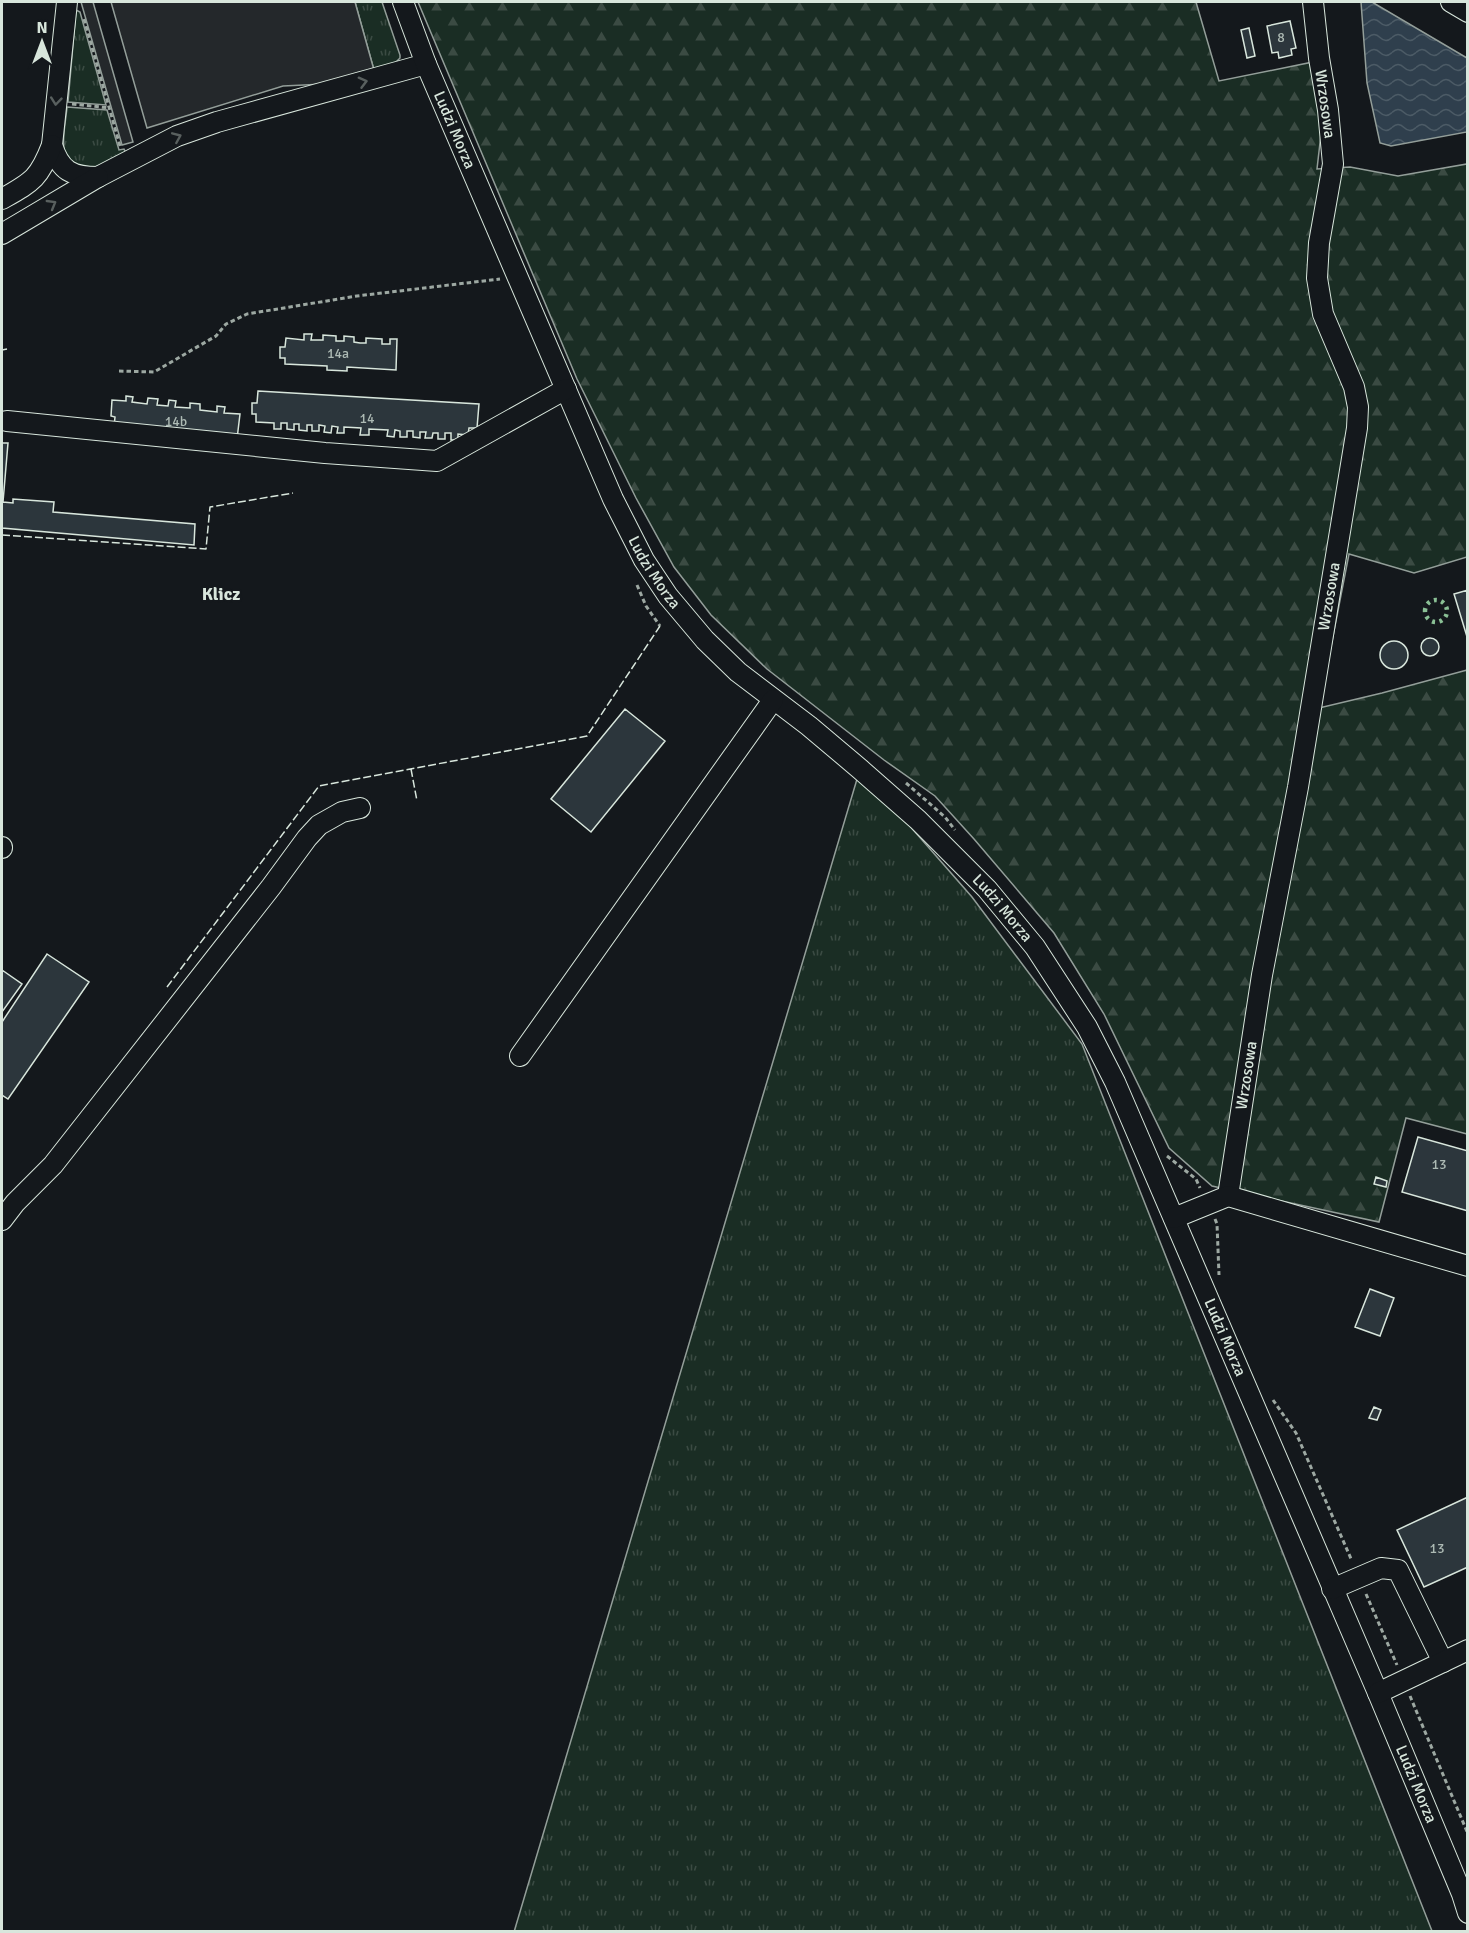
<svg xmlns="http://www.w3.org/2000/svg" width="1469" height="1933" font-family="Signika,sans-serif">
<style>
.grass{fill:url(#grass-tufts);stroke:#939e99;stroke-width:1.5}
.forest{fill:url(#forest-firs);stroke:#939e99;stroke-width:1.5}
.parking{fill:#24282b;stroke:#939e99;stroke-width:1.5}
.water{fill:url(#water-waves);stroke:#939e99;stroke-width:1.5}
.building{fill:#2c363c;stroke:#d8e6dc;stroke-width:1.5}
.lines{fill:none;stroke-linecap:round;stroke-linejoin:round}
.minor-casing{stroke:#d8e6dc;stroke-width:22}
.path{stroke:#9da8a2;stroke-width:3;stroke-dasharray:4.5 3;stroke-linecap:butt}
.minor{stroke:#14181c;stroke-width:20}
.hedge{stroke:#8ac095;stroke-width:4.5;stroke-dasharray:3 4.5;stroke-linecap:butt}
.fence{stroke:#d8e6dc;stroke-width:1.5;stroke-dasharray:8 3;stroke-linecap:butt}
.oneway{stroke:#59605f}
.labels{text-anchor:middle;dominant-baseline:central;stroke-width:4.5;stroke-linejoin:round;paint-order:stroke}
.number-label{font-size:14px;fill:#adbab4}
.street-label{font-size:16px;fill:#d8e6dc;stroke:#14181c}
.neighbourhood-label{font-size:18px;font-weight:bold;fill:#d8e6dc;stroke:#14181c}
</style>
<defs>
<pattern id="grass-tufts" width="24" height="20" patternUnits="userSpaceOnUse" patternTransform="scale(1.5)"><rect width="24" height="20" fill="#1a2d24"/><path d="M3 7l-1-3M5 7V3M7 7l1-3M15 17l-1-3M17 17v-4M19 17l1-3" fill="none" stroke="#3b4b43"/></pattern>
<pattern id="forest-firs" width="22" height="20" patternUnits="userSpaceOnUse" patternTransform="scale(1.5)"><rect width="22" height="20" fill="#1a2d24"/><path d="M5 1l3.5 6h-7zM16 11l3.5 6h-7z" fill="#3b4b43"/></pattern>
<pattern id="water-waves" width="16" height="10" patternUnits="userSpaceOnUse" patternTransform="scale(1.5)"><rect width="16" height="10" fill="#2f3f4d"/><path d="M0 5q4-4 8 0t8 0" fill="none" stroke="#4c5b66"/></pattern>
</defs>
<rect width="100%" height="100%" fill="#14181c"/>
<path class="grass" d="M355,2H382L400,55V58L394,64L374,70Z
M76,10L80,12L106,105L68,102Z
M67,107L107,110L119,150L124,149L126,153C110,161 85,178 70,161C67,157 64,154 64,149C62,136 66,120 67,107Z
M860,769L972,897L1082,1044L1432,1931L514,1932Z"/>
<path class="forest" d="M418,2H1196L1219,81L1313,62L1321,134L1317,169L1350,167L1398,176L1467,164V557L1414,573L1349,554L1319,708L1382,693L1467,670V1134L1406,1118L1379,1222L1212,1186L1169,1148L1104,1014L1054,933L974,839L935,796L884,760L767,669L711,615L674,567L636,498L577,379Z"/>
<path class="parking" d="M81,2H93L133,142L122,145Z
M111,2H355L374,70L325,84L283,86L147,128Z"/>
<path class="water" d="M1361,2H1372L1467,58V132L1391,146L1380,143L1367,83Z"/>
<path class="building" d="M1290,21L1296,48L1291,49L1292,55L1279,58L1278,52L1272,53L1267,26Z
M1249,28L1255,56L1247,58L1241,30Z
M304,334H312L311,340H323V335L336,336V341H344V336L354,337V342L360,343H366V338L382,339V344H390V339H397L396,370L347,367V371L327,370V366L285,364V358H280V347H285L286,338L304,340Z
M258,391L479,404L477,428H469L468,435L458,434V440H451V433H445V439H438V433H433L432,438H425L426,432H420V438L413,437V431H407V437H400V431L395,430L394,437L387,436L388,430L369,429V435H360L361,428L344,427V433H337L338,427L332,426L331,433L324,432L325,426L319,425V431H312V425H307V431L299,430V424H294V430L287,429V423H281V429H274V423L256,422V414H252V403H257Z
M126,396L133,397L132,402L147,404L148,398L158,399L157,405L168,406L169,400L176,401L175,407L190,408V403L200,404V410L217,412V406L225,407L224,413L240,414L237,439L114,426L115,417L111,416L112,400L126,401Z
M2,443H8L3,502L13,503V499L54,502L53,512L195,524L194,545L2,528Z
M1468,590V640L1454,594Z
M1421 647a9 9 0 1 1 18 0a9 9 0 1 1-18 0Z
M1380 655a14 14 0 1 1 28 0a14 14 0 1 1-28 0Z
M625,709L665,741L591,832L551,799Z
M47,954L89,982L8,1099L2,1095V1022Z
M2,970L22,984L2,1012Z
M1418,1137L1468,1151V1211L1402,1192Z
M1376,1177L1387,1181L1386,1187L1374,1184Z
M1370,1289L1394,1298L1380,1336L1355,1327Z
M1374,1407L1381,1410L1377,1420L1369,1418Z
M1468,1497V1567L1424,1587L1397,1530Z"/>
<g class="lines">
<defs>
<g id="minor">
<path d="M67,2L52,145C60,171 72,177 98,177L177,136L217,122L426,64"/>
<path id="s1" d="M403,2L426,64L613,499L644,560L668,596L705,640L738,672L809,726L860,769L918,820L987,889L1035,947L1087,1027L1115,1082L1378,1693L1462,1894L1468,1913"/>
<path d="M1451,2L1468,12"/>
<path d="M2,199C32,182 39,179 52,145"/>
<path d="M2,234L98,177"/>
<path d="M7,421L325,453L437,461L566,389"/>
<path d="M2,847V848"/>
<path d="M520,1056L773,700"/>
<path id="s2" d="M1228,1196L1262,975L1298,787L1357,428L1358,407L1354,387L1323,314L1317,278L1319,243L1333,164L1328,110L1319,58L1313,2"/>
<path d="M1174,1218L1228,1196L1468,1266"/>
<path d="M2,1220L15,1203L53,1165L271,887L307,838L319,825L342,812L360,808"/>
<path d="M1332,1589L1381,1568L1398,1570L1443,1662"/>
<path d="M1378,1693L1468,1650"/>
</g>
</defs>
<use href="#minor" class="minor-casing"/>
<path class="path" d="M84,19L120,146
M72,104L110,108
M119,371L154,372L216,336L226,324L247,314L357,296L500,279
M637,585L646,606L660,626
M906,783L945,817L955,830
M1167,1156L1196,1179L1200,1188
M1215,1219L1217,1224L1219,1275
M1273,1400L1296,1433L1352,1561
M1366,1594L1397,1665
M1410,1696L1468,1834"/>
<use href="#minor" class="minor"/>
<path class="hedge" d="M1425 611a11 11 0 1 1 22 0a11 11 0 1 1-22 0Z"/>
<path class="fence" d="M2,350L7,349
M2,535L206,549L210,507L293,493
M411,769L417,801
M167,987L319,786L587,736L660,626"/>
</g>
<defs><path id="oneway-chevron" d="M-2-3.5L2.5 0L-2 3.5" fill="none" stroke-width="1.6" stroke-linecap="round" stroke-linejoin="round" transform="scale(1.5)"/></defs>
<g class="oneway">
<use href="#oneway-chevron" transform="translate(363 82) rotate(-15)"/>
<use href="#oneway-chevron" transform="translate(56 101) rotate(96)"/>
<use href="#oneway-chevron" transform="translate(177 137) rotate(-23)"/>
<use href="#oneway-chevron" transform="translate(52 204) rotate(-30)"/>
</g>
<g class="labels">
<g class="number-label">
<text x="1281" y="37">8</text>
<text x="338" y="353">14a</text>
<text x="367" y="418">14</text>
<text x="176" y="421">14b</text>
<text x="1439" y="1164">13</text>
<text x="1437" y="1548">13</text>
</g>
<g class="street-label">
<text transform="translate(1325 104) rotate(82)">Wrzosowa</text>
<text stroke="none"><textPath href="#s1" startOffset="138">Ludzi Morza</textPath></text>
<text stroke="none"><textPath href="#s1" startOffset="624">Ludzi Morza</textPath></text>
<text stroke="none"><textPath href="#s2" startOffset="608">Wrzosowa</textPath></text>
<text stroke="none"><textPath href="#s1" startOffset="1110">Ludzi Morza</textPath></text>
<text stroke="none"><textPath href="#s2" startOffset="122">Wrzosowa</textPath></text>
<text stroke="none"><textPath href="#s1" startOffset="1596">Ludzi Morza</textPath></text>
<text stroke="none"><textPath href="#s1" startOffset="2082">Ludzi Morza</textPath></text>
</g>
<g class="neighbourhood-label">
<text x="221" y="594">Klicz</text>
</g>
</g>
<rect width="1469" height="1933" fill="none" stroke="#d8e6dc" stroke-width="6"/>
<g transform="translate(42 42)" stroke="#14181c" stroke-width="4.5" paint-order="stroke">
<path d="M0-4.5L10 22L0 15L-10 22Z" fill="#d8e6dc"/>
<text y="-9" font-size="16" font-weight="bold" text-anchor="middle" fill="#d8e6dc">N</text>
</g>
</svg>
